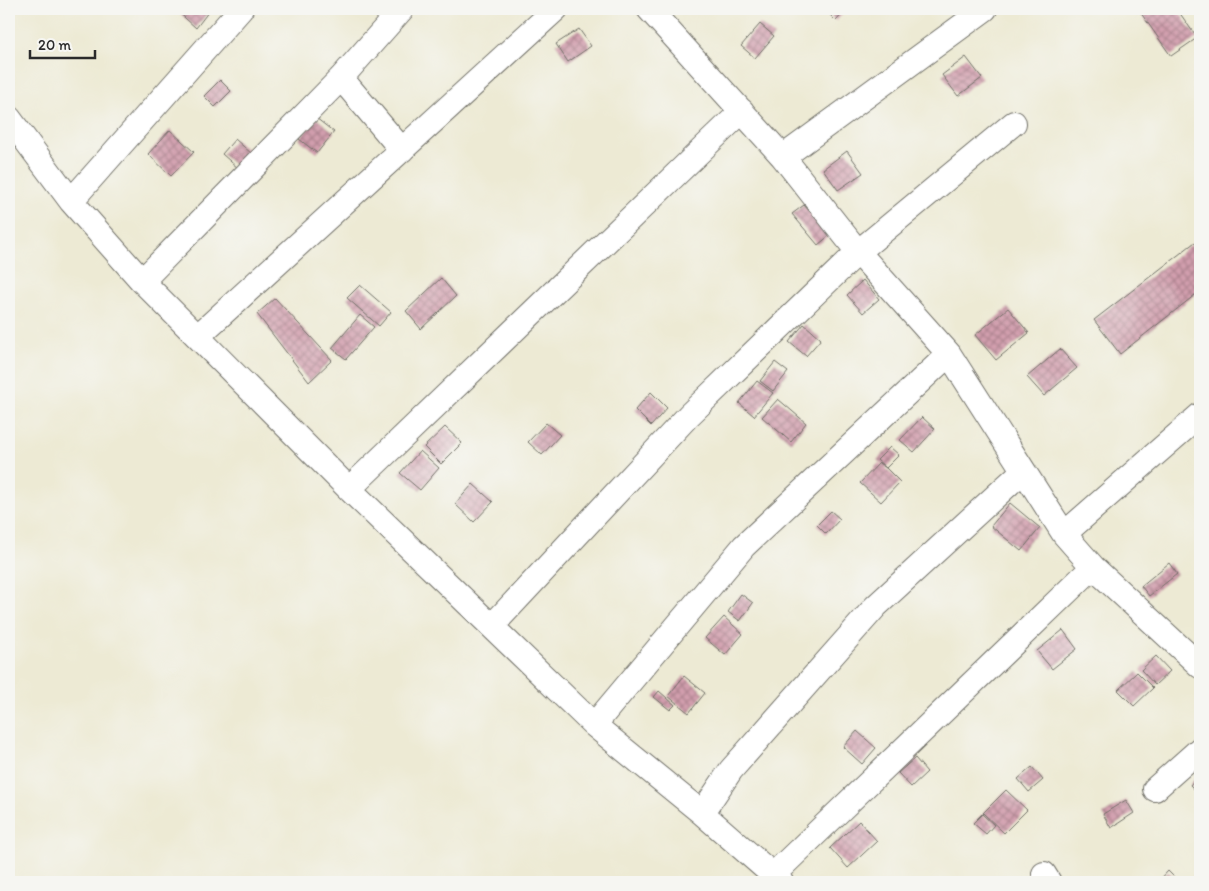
<svg xmlns="http://www.w3.org/2000/svg" width="1209" height="891" font-family="Itim,sans-serif">
<style>
.building{fill:url(#building-cross-hatch)}
.lines{fill:none;stroke-linecap:round;stroke-linejoin:round}
.minor-casing{stroke:#6f6e66;stroke-width:26}
.minor{stroke:#fff;stroke-width:24}
</style>
<defs>
<pattern id="building-cross-hatch" width="8" height="8" patternUnits="userSpaceOnUse" patternTransform="scale(1.25)"><rect width="8" height="8" fill="#d19ead"/><path d="M0 0l8 8M0 8l8-8" fill="none" stroke="#aa818d"/></pattern>
</defs>
<rect width="100%" height="100%" fill="#f6f6f2"/>
<filter id="ink" filterUnits="userSpaceOnUse"><feTurbulence type="fractalNoise" baseFrequency=".02" numOctaves="2"/><feDisplacementMap in="SourceGraphic" scale="10" xChannelSelector="R" yChannelSelector="G"/><feConvolveMatrix kernelMatrix="1 2 1 2 8 2 1 2 1" color-interpolation-filters="sRGB"/></filter>
<filter id="wash" filterUnits="userSpaceOnUse"><feTurbulence type="fractalNoise" baseFrequency=".0096" numOctaves="4" result="noise"/><feDisplacementMap in="SourceGraphic" scale="20" xChannelSelector="R" yChannelSelector="G"/><feGaussianBlur stdDeviation="1.12" result="paint"/><feColorMatrix in="noise" values="0 0 0 0 0 0 0 0 0 0 0 0 0 0 0 0 0 1.4 0 .05"/><feComposite in="paint" operator="in"/></filter>
<g filter="url(#wash)">
<rect width="100%" height="100%" fill="#edead4"/>
<g id="blocks">
<path class="building" d="M175,9H207L209,11L196,28Z
M824,9H847L836,21Z
M1138,9H1177L1197,38L1171,56Z
M760,24L774,36L755,58L741,46Z
M579,29L591,46L568,62L556,44Z
M966,57L982,78L958,96L942,75Z
M220,80L231,91L215,107L204,96Z
M316,118L334,132L317,153L299,139Z
M170,130L194,152L171,176L148,154Z
M235,139L252,154L239,169L222,154Z
M847,151L863,173L838,190L823,169Z
M804,205L830,235L818,245L792,214Z
M1199,239L1200,291L1120,354L1094,320Z
M441,278L456,296L421,329L406,311Z
M863,280L879,299L863,313L847,295Z
M360,285L391,312L379,326L347,298Z
M275,298L332,360L309,382L257,314Z
M1008,308L1029,333L996,360L975,335Z
M360,315L374,327L346,359L332,348Z
M804,324L821,339L806,356L789,342Z
M1060,349L1077,368L1044,396L1027,377Z
M775,362L788,372L773,391L760,381Z
M757,381L773,393L754,416L739,403Z
M651,392L667,408L651,426L635,410Z
M778,399L806,423L791,442L762,417Z
M922,417L935,429L914,452L900,440Z
M546,423L560,435L542,455L528,442Z
M445,427L462,443L441,464L424,447Z
M890,447L899,455L886,468L900,482L881,502L860,483L879,463L886,468L877,460Z
M420,451L439,468L420,490L400,473Z
M473,484L493,502L474,522L455,504Z
M1010,503L1040,528L1021,551L991,526Z
M831,511L840,519L826,534L817,525Z
M1169,563L1177,574L1149,596L1141,586Z
M741,594L753,603L740,621L728,612Z
M724,617L743,634L725,655L705,638Z
M1063,630L1077,649L1052,669L1037,651Z
M1156,656L1170,671L1155,685L1141,670Z
M1137,672L1153,688L1134,706L1118,690Z
M684,676L705,693L689,713L668,696Z
M659,691L675,705L670,710L654,697Z
M857,731L876,748L862,764L843,747Z
M915,758L927,772L911,787L898,773Z
M1032,767L1043,780L1029,792L1018,779Z
M1200,773V795L1190,785Z
M1006,790L1027,810L1004,833L983,813Z
M1126,800L1134,813L1111,828L1103,814Z
M982,814L994,825L986,834L973,823Z
M859,821L877,841L848,868L830,848Z
M1168,871L1179,882H1158Z"/>
</g>
</g>
<g filter="url(#ink)">
<use href="#blocks" fill-opacity="0" stroke="#6f6e66" stroke-width="1"/>
<g class="lines">
<defs>
<path id="minor" d="M649,9L783,157L858,252L949,354L1064,534L1200,415
M341,78L402,150
M9,118L71,201L142,281L349,489L594,725L702,813L781,882
M783,157L985,9
M71,201L241,9
M142,281L341,78L402,9
M198,336L556,9
M349,489L742,111
M1064,534L1093,567L1200,666
M492,626L689,415L858,252L1014,123
M594,725L744,546L949,354
M1155,789L1200,749
M702,813L731,770L876,606L1023,471
M774,874L1093,567
M1044,874L1049,882"/>
</defs>
<use href="#minor" class="minor-casing"/>
<use href="#minor" class="minor"/>
</g>
</g>
<rect width="1209" height="891" fill="none" stroke="#f6f6f2" stroke-width="30"/>
<path d="M30 50v8h65v-8" fill="none" stroke="#2b2b2b" stroke-width="2.5"/>
<text x="38" y="50" font-size="15" fill="#2b2b2b" stroke="#f6f6f2" stroke-width="4" paint-order="stroke">20 m</text>
</svg>
